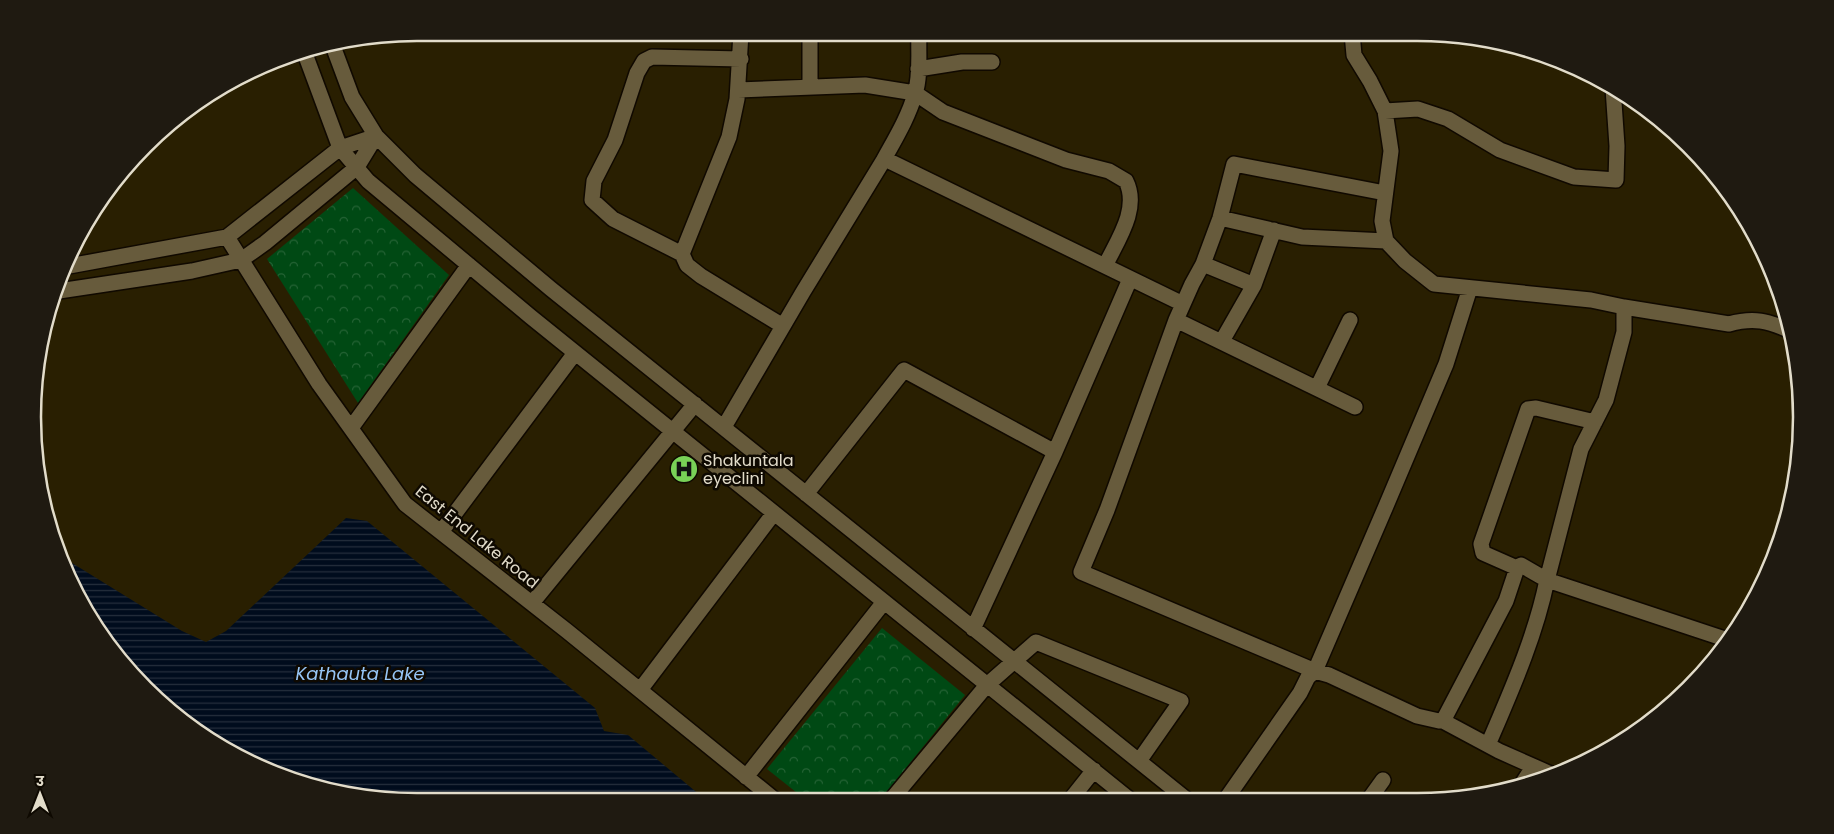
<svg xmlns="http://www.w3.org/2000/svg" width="1834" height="834" font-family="Poppins,'Noto Sans Devanagari',sans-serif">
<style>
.park{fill:url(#park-crowns)}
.water{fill:url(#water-rules)}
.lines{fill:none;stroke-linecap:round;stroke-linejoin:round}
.minor-casing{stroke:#100900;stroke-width:18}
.minor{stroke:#675b3c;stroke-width:15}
.labels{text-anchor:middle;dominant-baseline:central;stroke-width:5;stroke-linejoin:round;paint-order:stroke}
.poi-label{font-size:16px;fill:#e2dcca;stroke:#0e0901;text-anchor:start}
.street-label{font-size:16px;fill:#e2dcca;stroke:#0e0901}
.water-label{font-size:18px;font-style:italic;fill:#96c5f5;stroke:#0e0901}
.rim{fill:none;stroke:#e2dcca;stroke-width:2.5}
</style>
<defs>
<pattern id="park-crowns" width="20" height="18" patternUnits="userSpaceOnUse" patternTransform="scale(1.25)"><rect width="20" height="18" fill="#004914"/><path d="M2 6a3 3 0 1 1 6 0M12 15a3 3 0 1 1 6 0" fill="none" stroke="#256335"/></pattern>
<pattern id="water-rules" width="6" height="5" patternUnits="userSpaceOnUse" patternTransform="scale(1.25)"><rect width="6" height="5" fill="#000c1d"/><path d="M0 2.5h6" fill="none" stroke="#252f3c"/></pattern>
</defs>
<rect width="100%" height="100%" fill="#291f01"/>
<path class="park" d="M353,188L449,275L358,403L267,259Z
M882,628L965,695L880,800H806L767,769Z"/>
<path class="water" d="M346,518L367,521L595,708L604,731L628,735L707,801H417L342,794L270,772L164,706L84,609L67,563H72L182,631L206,642L226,631Z"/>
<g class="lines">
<defs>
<path id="minor" d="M741,33L737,99L729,137L682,254L687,265L701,276L783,326
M810,33V86
M1352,33L1354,55L1370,81L1385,111L1391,151L1382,221L1386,241L1405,261L1434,284L1591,300L1624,307
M333,46L352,97L376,136L415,175L551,289L1186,799
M304,51L340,148L368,181L531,317L1129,799
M288,55L304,52
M918,69L962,62H992
M738,90L865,85L915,93L943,112L1066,160L1109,171L1126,181C1140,209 1117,241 1105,266
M1385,111L1418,109L1448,119L1500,150L1574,177L1616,180L1617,146L1613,88
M883,161C895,139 908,118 915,94C921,75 918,52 919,33
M1220,218L1302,237L1386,241
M227,237L319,384L405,504L567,631L775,800
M682,254L613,219L592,200L594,181L615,140L637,73L644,61L652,57L741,59
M1203,264L1254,285
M69,266L227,237L340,148L376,136
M59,291L192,271L241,260L265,243L357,167L376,136
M1176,320L1107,510L1081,572L1315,671L1386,506L1446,364L1470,288
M1222,341L1254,285L1274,230
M1317,388L1350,320
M1355,407L1176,320L1192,284L1203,264L1220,218L1234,164L1385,193
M724,427L803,292L883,161L887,160L1183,304
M351,428L469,265
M806,494L904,370L1055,452L1130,279
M441,532L575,353
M1517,568L1483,553L1481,544L1528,409L1536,408L1595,422
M532,603L695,404
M973,629L1055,452
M640,690L774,513
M1443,721L1499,751L1553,775
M1488,745C1511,691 1535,638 1547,580L1728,640
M746,777L884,602
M1522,784L1533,767
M1370,798L1383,780
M1071,799L1094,770
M1226,799L1300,693L1308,677L1315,671L1329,675L1417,716L1439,721H1443L1506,601L1517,568L1521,565L1547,580L1581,449L1606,400L1624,332V307L1729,324C1754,317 1768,321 1791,331
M891,800L987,685L1036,642L1181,701L1139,761"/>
</defs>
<use href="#minor" class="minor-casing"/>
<use href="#minor" class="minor"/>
</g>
<defs>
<symbol id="hospital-disc" viewBox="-11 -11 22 22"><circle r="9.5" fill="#79d157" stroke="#0e0901"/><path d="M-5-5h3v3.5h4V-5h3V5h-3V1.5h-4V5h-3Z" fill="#111"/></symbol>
</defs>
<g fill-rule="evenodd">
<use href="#hospital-disc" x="668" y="453" width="32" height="32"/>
</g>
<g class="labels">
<g class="poi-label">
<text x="703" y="460">Shakuntala<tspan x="703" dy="18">eyeclini</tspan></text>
</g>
<g class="street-label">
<text transform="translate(477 537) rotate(39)">East End Lake Road</text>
</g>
<g class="water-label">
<text x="360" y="673">Kathauta Lake</text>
</g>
</g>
<path d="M0 0H1834V834H0ZM417 41H1417A376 376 0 0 1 1793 417V417A376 376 0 0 1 1417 793H417A376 376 0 0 1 41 417V417A376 376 0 0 1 417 41Z" fill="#1f1a11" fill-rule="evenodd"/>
<path class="rim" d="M417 41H1417A376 376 0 0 1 1793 417V417A376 376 0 0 1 1417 793H417A376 376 0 0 1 41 417V417A376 376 0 0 1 417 41Z"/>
<g transform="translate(40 794)" stroke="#0e0901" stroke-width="4" paint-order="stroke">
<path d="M0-4L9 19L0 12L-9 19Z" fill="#e2dcca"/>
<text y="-8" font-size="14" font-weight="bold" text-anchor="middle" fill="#e2dcca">उ</text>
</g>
</svg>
